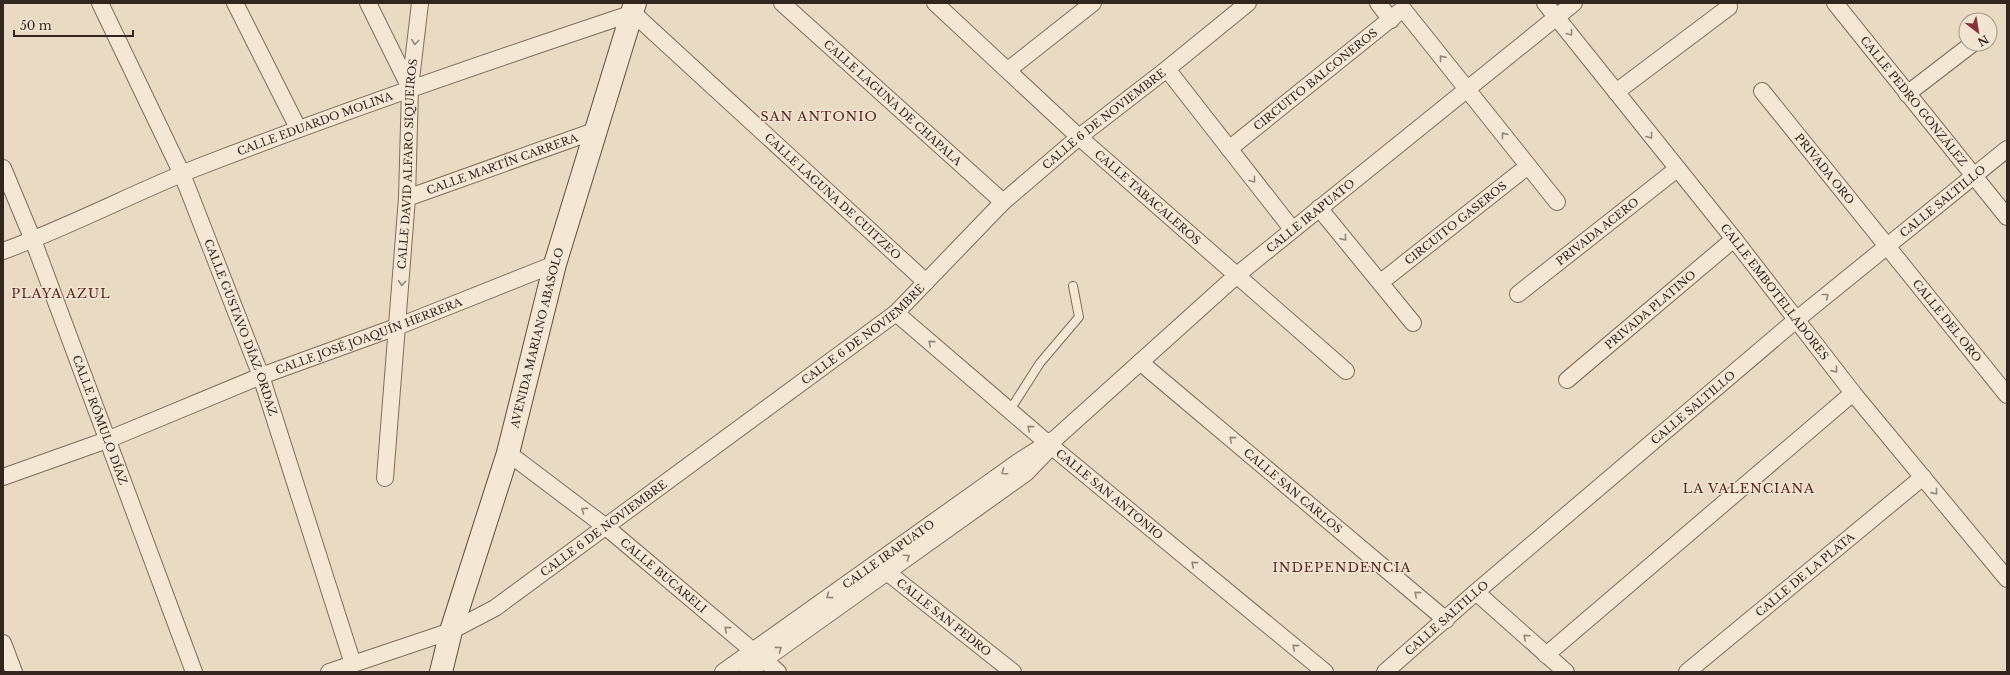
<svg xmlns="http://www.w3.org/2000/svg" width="2010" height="675" font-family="'Libre Baskerville',serif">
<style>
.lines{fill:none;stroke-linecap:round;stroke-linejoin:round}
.lane-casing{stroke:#816c5c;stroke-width:10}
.street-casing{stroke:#816c5c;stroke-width:18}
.secondary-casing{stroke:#624d3f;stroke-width:24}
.lane{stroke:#f4e8d5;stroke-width:8}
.street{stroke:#f4e8d5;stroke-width:16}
.secondary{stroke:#f4e8d5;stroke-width:22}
.oneway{stroke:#93877a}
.labels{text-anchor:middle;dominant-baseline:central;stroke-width:3;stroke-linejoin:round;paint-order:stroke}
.street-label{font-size:11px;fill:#32261e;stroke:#f1e5d1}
.quarter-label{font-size:13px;letter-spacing:1px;fill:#5a2822;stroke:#f1e5d1}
</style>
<rect width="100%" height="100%" fill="#e9dac3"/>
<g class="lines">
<defs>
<path id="lane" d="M1010,410L1040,363L1079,317L1073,286"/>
<g id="street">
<path id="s1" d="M100,3L182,174L261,376L353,664"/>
<path d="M235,3L298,128"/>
<path d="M368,3L410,88"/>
<path id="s2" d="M782,3L1003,202"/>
<path id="s3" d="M935,3L1079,137L1346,371"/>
<path d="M1378,3L1391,20"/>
<path id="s4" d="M1545,3L1734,239L1853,393L2007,579"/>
<path id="s5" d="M1835,3L2007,217"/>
<path d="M1167,69L1292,229"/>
<path d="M1008,70L1093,3"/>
<path id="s6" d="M1762,91L2007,395"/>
<path d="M1616,92L1729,7"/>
<path d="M1907,94L1972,44"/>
<path id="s7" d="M1229,149L1403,9L1557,202"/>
<path id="s8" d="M3,168L33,240L194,672"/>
<path id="s9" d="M407,198L597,130"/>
<path d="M1319,208L1413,323"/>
<path id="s10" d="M3,251C69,227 131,194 196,168C340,112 486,62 633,13L926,282"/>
<path id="s11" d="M1381,282L1528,166"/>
<path id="s12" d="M1518,294L1677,169"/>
<path id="s13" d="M896,313L1051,446L1325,672"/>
<path id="s14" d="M1140,362L1446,620"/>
<path id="s15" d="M1567,380L1734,239"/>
<path id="s16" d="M508,453L606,527L778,672"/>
<path id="s17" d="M3,477L107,440L261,376L399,326L555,264"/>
<path id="s18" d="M385,478L407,198L410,88L420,3"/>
<path id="s19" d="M878,565L1013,672"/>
<path d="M1476,592L1566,672"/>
<path d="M3,643L14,672"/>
<path d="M1546,655L1853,393"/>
<path id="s20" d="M329,672L451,631L495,608L896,313L1003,202L1079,137L1167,69L1248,3"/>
<path id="s21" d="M723,672L1018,462L1056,438L1237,275L1574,3"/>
<path d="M747,672L1026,473L1048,450"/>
<path id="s22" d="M1385,672L1476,592L1796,320L2007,149"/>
<path id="s23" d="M1687,672L1923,477"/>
</g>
<g id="secondary">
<path id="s24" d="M441,672L451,631L508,453L555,264L635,3"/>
</g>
</defs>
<use href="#lane" class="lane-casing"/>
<use href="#street" class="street-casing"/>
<use href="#secondary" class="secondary-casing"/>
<use href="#lane" class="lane"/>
<use href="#street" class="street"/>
<use href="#secondary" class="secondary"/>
</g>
<defs><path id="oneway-chevron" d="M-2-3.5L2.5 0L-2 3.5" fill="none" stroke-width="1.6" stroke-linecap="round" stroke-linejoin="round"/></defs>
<g class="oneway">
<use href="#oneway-chevron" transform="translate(1570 33) rotate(52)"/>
<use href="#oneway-chevron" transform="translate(415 42) rotate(97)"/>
<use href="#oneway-chevron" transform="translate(1442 58) rotate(-129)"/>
<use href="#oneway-chevron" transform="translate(1504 135) rotate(-128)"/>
<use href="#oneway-chevron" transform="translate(1650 136) rotate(52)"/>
<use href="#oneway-chevron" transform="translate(1253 180) rotate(52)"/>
<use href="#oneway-chevron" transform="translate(1344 238) rotate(51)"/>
<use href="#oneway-chevron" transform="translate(402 283) rotate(94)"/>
<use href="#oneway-chevron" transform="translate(1826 296) rotate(-38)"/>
<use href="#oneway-chevron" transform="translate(931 343) rotate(-139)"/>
<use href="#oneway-chevron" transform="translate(1835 370) rotate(51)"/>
<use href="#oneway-chevron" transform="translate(1030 428) rotate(-140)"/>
<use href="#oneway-chevron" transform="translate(1232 439) rotate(-140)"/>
<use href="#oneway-chevron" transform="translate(1004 472) rotate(145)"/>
<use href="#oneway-chevron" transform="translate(1935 492) rotate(51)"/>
<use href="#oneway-chevron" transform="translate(584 510) rotate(-143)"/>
<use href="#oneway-chevron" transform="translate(907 557) rotate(-35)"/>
<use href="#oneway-chevron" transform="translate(1194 564) rotate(-140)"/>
<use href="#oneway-chevron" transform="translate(1417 594) rotate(-140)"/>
<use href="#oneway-chevron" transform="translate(829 596) rotate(144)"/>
<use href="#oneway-chevron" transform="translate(727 629) rotate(-140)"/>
<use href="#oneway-chevron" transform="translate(1526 637) rotate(-138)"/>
<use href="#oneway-chevron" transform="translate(1295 647) rotate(-140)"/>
<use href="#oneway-chevron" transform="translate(779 649) rotate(-36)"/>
</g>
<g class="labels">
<g class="street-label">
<text stroke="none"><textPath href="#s7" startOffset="111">CIRCUITO BALCONEROS</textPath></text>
<text stroke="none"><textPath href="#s5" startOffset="126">CALLE PEDRO GONZÁLEZ</textPath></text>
<text stroke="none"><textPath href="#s2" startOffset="149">CALLE LAGUNA DE CHAPALA</textPath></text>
<text stroke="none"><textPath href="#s20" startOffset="961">CALLE 6 DE NOVIEMBRE</textPath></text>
<text stroke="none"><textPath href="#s10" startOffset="337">CALLE EDUARDO MOLINA</textPath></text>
<text stroke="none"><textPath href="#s18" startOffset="315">CALLE DAVID ALFARO SIQUEIROS</textPath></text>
<text stroke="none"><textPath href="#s9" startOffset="101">CALLE MARTÍN CARRERA</textPath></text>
<text stroke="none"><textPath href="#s6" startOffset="100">PRIVADA ORO</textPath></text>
<text stroke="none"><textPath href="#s10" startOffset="945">CALLE LAGUNA DE CUITZEO</textPath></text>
<text stroke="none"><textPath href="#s3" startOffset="288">CALLE TABACALEROS</textPath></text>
<text stroke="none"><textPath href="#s22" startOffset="730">CALLE SALTILLO</textPath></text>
<text stroke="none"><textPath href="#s21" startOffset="745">CALLE IRAPUATO</textPath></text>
<text stroke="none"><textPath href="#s11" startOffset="95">CIRCUITO GASEROS</textPath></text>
<text stroke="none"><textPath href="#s12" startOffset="101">PRIVADA ACERO</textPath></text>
<text stroke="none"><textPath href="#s4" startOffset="369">CALLE EMBOTELLADORES</textPath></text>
<text stroke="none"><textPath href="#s15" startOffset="109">PRIVADA PLATINO</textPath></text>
<text stroke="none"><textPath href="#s6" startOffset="295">CALLE DEL ORO</textPath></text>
<text stroke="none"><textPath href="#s1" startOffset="354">CALLE GUSTAVO DÍAZ ORDAZ</textPath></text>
<text stroke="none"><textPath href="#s20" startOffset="637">CALLE 6 DE NOVIEMBRE</textPath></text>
<text stroke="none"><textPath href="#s17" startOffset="392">CALLE JOSÉ JOAQUÍN HERRERA</textPath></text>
<text stroke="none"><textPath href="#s24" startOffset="348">AVENIDA MARIANO ABASOLO</textPath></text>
<text stroke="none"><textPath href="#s22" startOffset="406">CALLE SALTILLO</textPath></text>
<text stroke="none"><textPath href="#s8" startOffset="270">CALLE RÓMULO DÍAZ</textPath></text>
<text stroke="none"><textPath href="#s14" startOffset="200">CALLE SAN CARLOS</textPath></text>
<text stroke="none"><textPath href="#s13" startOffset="280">CALLE SAN ANTONIO</textPath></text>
<text stroke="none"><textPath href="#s20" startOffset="313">CALLE 6 DE NOVIEMBRE</textPath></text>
<text stroke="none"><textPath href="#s21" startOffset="203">CALLE IRAPUATO</textPath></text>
<text stroke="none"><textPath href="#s23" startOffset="153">CALLE DE LA PLATA</textPath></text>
<text stroke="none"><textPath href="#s16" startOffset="198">CALLE BUCARELI</textPath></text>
<text stroke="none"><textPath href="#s19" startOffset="84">CALLE SAN PEDRO</textPath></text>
<text stroke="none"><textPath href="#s22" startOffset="82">CALLE SALTILLO</textPath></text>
</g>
<g class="quarter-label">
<text x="819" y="116">SAN ANTONIO</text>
<text x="61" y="293">PLAYA AZUL</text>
<text x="1749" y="488">LA VALENCIANA</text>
<text x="1342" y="567">INDEPENDENCIA</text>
</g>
</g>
<rect width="2010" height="675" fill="none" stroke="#32261e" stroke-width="8"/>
<g transform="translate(1978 32) rotate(149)"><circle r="19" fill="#f1e5d1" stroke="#a59989"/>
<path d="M0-3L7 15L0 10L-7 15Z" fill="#89323b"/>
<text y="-6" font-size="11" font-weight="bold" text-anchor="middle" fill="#32261e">N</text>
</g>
<path d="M14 30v6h119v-6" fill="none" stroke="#32261e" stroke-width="2"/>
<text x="20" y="30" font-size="12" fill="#32261e" stroke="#f1e5d1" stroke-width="3" paint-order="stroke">50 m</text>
</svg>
